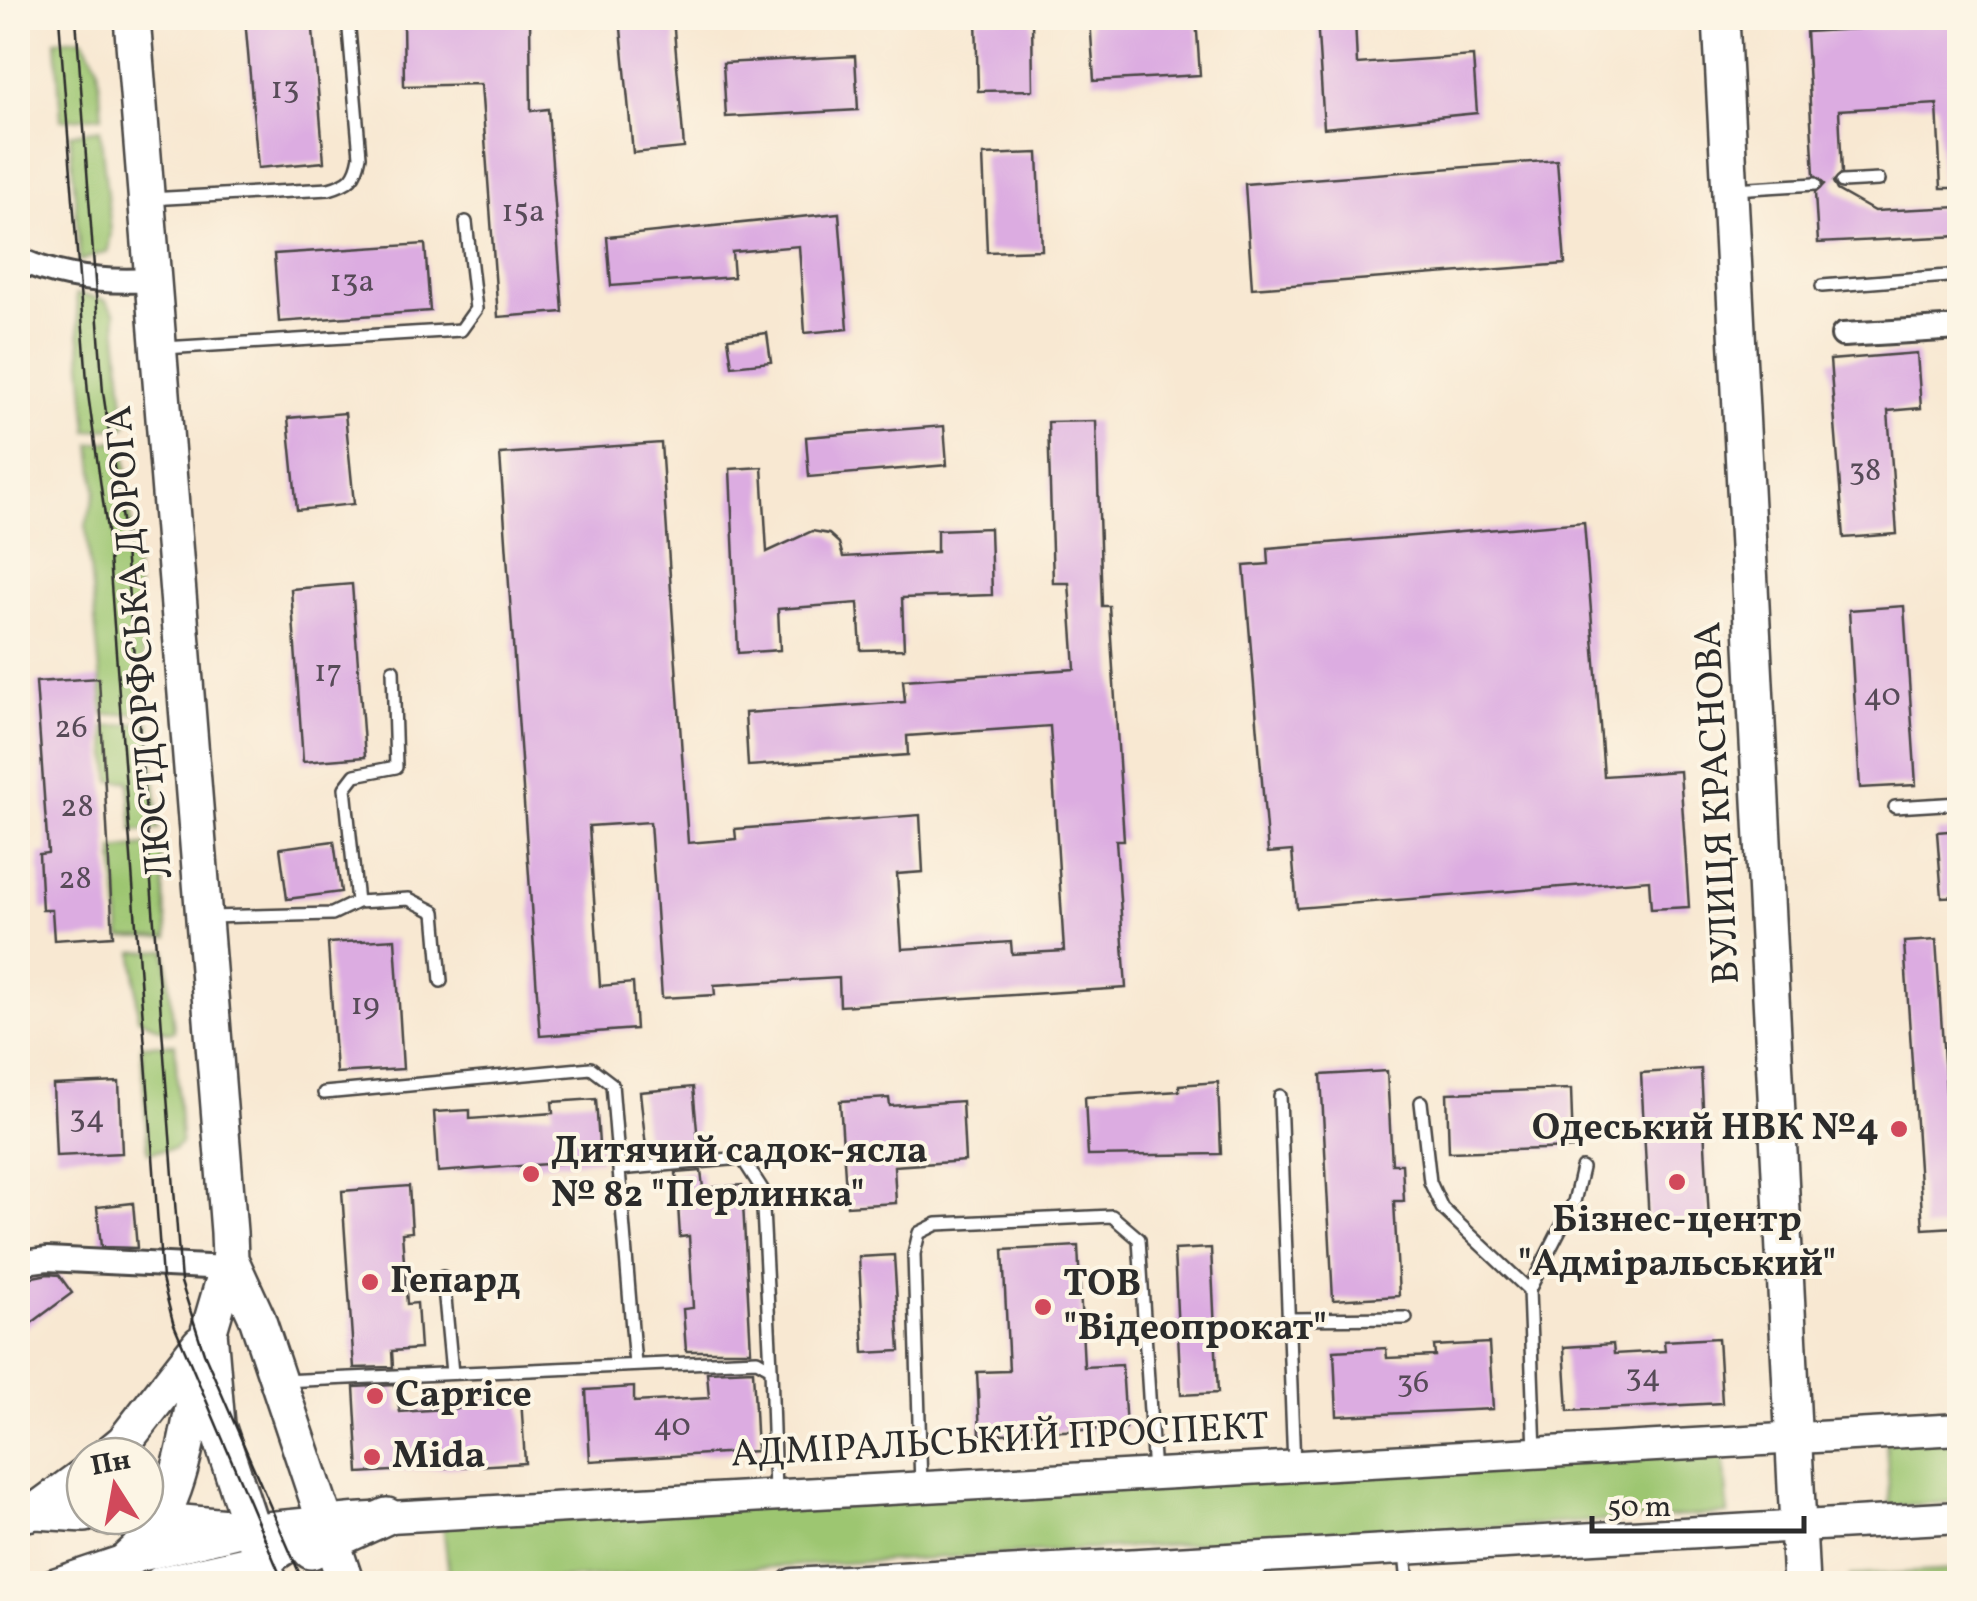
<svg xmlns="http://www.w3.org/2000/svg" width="1977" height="1601" font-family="Vollkorn,serif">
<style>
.green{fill:#9dc671;stroke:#64784e;stroke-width:2.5}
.building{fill:#dcace1}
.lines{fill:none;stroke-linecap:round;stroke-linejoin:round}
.lane-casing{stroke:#4a4744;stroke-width:16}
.street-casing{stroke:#4a4744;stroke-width:28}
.secondary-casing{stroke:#4a4744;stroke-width:35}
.primary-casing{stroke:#4a4744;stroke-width:40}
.lane{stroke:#fff;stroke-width:11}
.street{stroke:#fff;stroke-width:22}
.secondary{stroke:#fff;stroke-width:30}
.primary{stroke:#fff;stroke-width:35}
.tram{stroke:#2b2b2b;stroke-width:2.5}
.poi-dot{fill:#d1495b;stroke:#fcf5e5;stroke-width:4}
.labels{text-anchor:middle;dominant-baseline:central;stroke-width:8;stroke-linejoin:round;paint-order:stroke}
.number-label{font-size:32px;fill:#574b58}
.street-label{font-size:38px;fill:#2b2b2b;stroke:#fcf5e5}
.poi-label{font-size:38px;font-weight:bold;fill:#2b2b2b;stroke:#fcf5e5;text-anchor:start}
</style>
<rect width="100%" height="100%" fill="#fcf5e5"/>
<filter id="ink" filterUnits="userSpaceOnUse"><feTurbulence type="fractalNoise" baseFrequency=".01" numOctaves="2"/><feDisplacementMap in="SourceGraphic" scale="20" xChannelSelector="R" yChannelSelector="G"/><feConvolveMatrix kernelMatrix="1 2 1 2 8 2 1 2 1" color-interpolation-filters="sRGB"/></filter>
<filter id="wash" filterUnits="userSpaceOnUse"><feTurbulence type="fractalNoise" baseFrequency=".0048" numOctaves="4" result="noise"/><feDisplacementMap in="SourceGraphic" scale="40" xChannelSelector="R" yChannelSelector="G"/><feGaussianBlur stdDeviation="2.25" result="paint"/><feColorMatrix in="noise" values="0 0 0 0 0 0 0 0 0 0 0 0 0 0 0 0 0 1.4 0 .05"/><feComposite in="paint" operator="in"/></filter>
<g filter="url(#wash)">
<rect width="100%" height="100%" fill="#f8e8d2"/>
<path class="green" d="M83,38L98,66L102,116L61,120L56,40Z
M100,129L111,232L108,251L80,261L70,134Z
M76,294L105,300L115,313L126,426L88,431Z
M124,440L148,712L104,715L86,525L96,491L91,444Z
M150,722L159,829L133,831L129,781H111L105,727Z
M160,844L168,938H121L114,850Z
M166,950L174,1031L167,1032L138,1018L134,952Z
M175,1044L181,1142L174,1149L148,1152L141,1045Z
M1959,1436V1502L1890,1506L1886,1441Z
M1724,1449L1728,1514L468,1584L450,1583L443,1524Z
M1959,1570V1583H1850V1576Z"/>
<g id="blocks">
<path class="building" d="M245,18H312L324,162L258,168Z
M530,18L531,111L548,109L563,312L498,317L481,84L404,86L403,19Z
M620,18H673L684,148L633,153Z
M976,18H1032L1033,90L978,91Z
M1090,18H1196L1200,75L1094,81Z
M1317,18H1355L1357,64L1473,56L1477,113L1324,128Z
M1960,23V188H1941L1937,104L1839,110L1842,173L1833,182L1837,190L1874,211L1960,207V236L1818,243L1815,193L1824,184L1814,175L1806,32Z
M855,56L858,110L726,117L723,63Z
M1038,153L1042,250L987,252L983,155Z
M1557,160L1565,264L1252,288L1245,184Z
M839,213L848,329L805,333L799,246L732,252L734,277L611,286L607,237Z
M425,244L430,311L279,322L274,254Z
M767,333L771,362L732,366L728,338Z
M1917,353L1921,408L1888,411L1897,534L1844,538L1830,360Z
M345,413L354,504L297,510L288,418Z
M1096,421L1102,606H1109L1124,840H1116L1126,988L840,1006L839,978L714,985L715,995L662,998L650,822L589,826L600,986L633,983L636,1029L540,1036L500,454L661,443L688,843L736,839L735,829L920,815L923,872L897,874L902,949L1011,942L1012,954L1064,951L1050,726L907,736L908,755L748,766L745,713L905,702L903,680L1075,669L1069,583H1053L1048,422Z
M944,426L947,465L809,477L806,437Z
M762,467L767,552L812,531L829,534L839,543L843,557L937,552V530L990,528L992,595L902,598L904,649L861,650L858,603L778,609L780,650L738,653L730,469Z
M1584,522L1604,776L1680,771L1689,907L1651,909L1649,880L1297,908L1292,851L1268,853L1244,566L1269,564L1268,548Z
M352,584L365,757L303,762L291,589Z
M1904,606L1916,785L1860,788L1849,610Z
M99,678L113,936L54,940L52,910H42L39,854L48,853L36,682Z
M1960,830V896L1942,897L1937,832Z
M334,841L341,892L287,899L280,848Z
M395,939L403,1069L336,1073L328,943Z
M1936,940L1955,1227L1923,1229L1904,942Z
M1701,1069L1709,1220L1649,1223L1641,1073Z
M1387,1071L1392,1164H1402L1404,1201H1394L1399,1296L1333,1300L1321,1075Z
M119,1082L122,1153L56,1156L53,1085Z
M1218,1082L1221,1154L1088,1156L1085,1097L1179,1091V1085Z
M693,1087L699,1152L647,1157L640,1092Z
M1571,1089L1573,1148L1449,1152L1447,1093Z
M889,1098L890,1106L962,1101L965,1161L894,1166L896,1203L847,1206L840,1101Z
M596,1099L600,1160L438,1172L434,1112L470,1110V1119L553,1113L552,1102Z
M701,1171L703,1188L742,1185L751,1351H686L683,1309L693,1308L689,1236L680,1237L676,1173Z
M409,1186L412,1232L402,1233L407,1304L417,1303L420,1349L392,1351L393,1367L354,1368L342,1191Z
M133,1203L137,1248L101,1247L97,1207Z
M1078,1246L1084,1367L1122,1365L1126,1428L980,1435L977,1372L1009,1371L1003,1250Z
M1211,1248L1218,1393L1181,1395L1174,1250Z
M894,1255L900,1351L864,1353L859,1257Z
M48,1274L59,1275L72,1293L18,1333V1280Z
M1718,1338L1722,1403L1568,1411L1564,1347L1613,1344L1614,1354L1665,1351L1664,1341Z
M1489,1343L1493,1409L1337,1416L1334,1351L1386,1348L1387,1358L1435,1356L1434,1346Z
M753,1370L757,1451L590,1461L586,1390L634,1387V1402L709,1398L707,1372Z
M394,1385L400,1412L475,1407L474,1399L521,1397L525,1463L359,1473L354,1387Z"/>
</g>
</g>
<g filter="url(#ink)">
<use href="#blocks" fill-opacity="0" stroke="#4a4744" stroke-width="2.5"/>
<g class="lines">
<defs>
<path id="lane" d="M1842,182L1879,180
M1734,189L1815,184
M149,199L329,189C350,183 356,178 360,156L348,18
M1822,286L1960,275
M164,348L461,330L476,309L466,222
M1895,807L1960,803
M357,902L409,899L435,912L441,981
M209,917L332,914L357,902L345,788L355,775L396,767L393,670
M324,1093L591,1068L612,1084L635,1365
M1280,1096L1294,1466
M1421,1102L1430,1182L1442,1208L1529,1290L1535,1452
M619,1169L742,1158L762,1189L771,1368
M443,1277L452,1373
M1529,1290L1574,1202L1582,1168
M1288,1319L1406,1318
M281,1381L757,1360L771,1368L775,1492
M921,1486L914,1254L919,1233L937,1224L1112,1216L1139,1239L1154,1474
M1405,1553L1408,1584
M1256,1557L1258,1584"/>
<path id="street" d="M18,259C59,278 107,283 152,280
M1843,335L1960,328
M18,1263L47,1259L227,1268"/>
<path id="secondary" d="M54,1584L128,1559L250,1529L354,1519L1960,1429
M793,1584L1960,1517"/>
<path id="primary" d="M132,18L229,1232L230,1259L209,1331L217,1425L270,1584
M1721,18L1801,1584
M230,1259L257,1318L346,1584
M107,1456L124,1442L200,1344
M36,1511L85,1475
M18,1515L36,1511L85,1514
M105,1516L250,1529
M311,1551L387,1516
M128,1559C182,1514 187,1431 201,1366
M161,1584L262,1561L322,1522"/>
</defs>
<use href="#lane" class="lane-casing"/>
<use href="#street" class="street-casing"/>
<use href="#secondary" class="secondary-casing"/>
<use href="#primary" class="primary-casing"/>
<use href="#lane" class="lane"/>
<use href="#street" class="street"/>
<use href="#secondary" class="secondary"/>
<use href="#primary" class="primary"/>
<path class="tram" d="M59,18L88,394L107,530L162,1279L173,1322L284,1584
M76,18L103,392L123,527L134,656L181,1282L204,1353L304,1584"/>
</g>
</g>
<g class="poi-dot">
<circle cx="1899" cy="1129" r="10"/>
<circle cx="531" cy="1174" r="10"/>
<circle cx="1677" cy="1182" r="10"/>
<circle cx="370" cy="1282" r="10"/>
<circle cx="1043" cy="1307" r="10"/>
<circle cx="375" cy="1396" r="10"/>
<circle cx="372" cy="1457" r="10"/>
</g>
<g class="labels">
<g class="number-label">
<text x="285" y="90">13</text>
<text x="523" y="213">15а</text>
<text x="352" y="283">13а</text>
<text x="1865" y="472">38</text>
<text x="328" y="673">17</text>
<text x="1882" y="697">40</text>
<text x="71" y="729">26</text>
<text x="77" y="808">28</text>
<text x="75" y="880">28</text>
<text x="365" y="1006">19</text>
<text x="87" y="1119">34</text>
<text x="1643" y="1378">34</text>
<text x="1413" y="1384">36</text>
<text x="672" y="1427">40</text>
</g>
<g class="street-label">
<text transform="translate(141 642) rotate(-95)">ЛЮСТДОРФСЬКА ДОРОГА</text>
<text transform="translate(1719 803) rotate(-93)">ВУЛИЦЯ КРАСНОВА</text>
<text transform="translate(1000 1442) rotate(-3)">АДМІРАЛЬСЬКИЙ ПРОСПЕКТ</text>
</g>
<g class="poi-label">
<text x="1879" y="1129" text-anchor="end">Одеський НВК №4</text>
<text x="551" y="1152">Дитячий садок-ясла<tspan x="551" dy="44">№ 82 "Перлинка"</tspan></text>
<text x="1677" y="1221" text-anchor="middle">Бізнес-центр<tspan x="1677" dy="44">"Адміральський"</tspan></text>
<text x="390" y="1282">Гепард</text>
<text x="1063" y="1285">ТОВ<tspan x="1063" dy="44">"Відеопрокат"</tspan></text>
<text x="395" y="1396">Caprice</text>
<text x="392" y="1457">Mida</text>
</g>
</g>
<rect width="1977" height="1601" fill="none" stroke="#fcf5e5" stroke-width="60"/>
<g transform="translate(115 1486) rotate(349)"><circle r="48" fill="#fcf5e5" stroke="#a8a49b" stroke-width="2.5"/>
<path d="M0-8L18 38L0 25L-18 38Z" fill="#d1495b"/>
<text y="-15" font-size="28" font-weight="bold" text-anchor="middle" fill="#2b2b2b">Пн</text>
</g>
<path d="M1592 1516v15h212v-15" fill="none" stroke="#2b2b2b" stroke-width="5"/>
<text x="1607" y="1516" font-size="30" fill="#2b2b2b" stroke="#fcf5e5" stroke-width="8" paint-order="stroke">50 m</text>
</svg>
